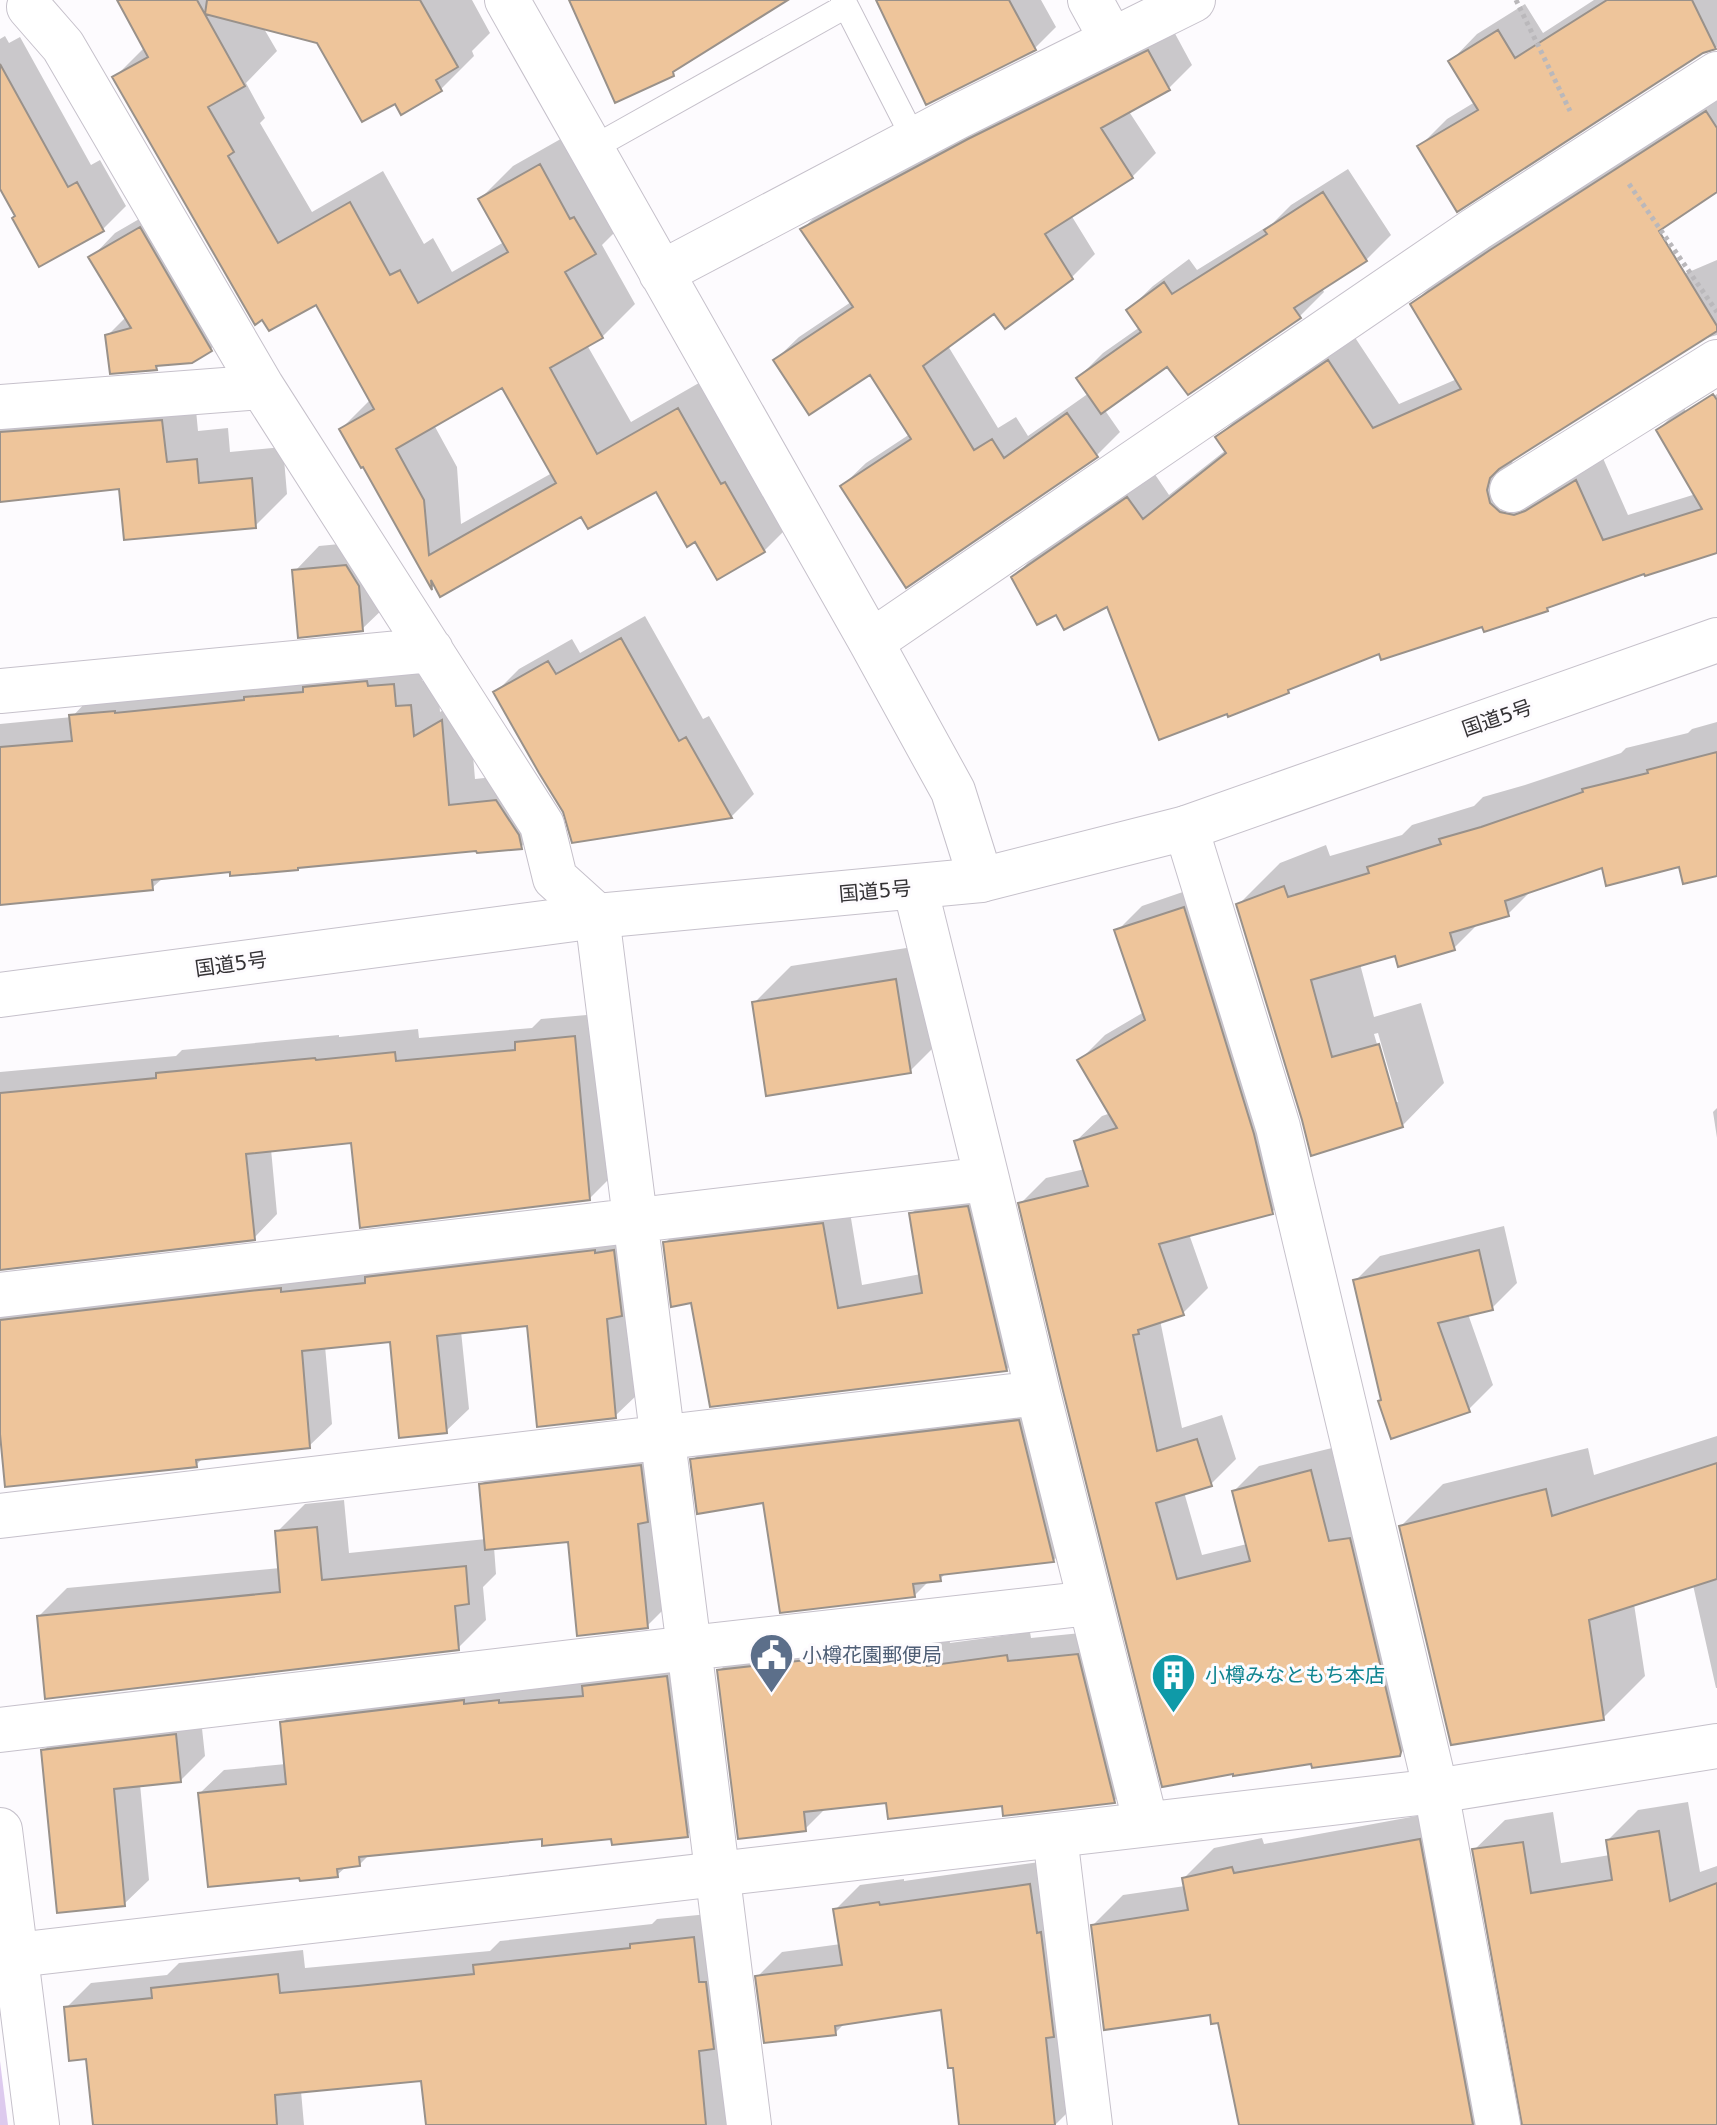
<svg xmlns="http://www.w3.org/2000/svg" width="1717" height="2125" font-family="'DejaVu Sans','Noto Sans JP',sans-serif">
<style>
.green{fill:#ddcaee}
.shadow{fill:#0003;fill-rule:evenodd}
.building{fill:#eec59b;stroke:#99918a;stroke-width:2;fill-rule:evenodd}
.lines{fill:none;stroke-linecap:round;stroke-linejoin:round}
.service-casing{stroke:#c6c1cb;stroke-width:26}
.minor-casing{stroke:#c6c1cb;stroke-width:46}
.tertiary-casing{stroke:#c6c1cb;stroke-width:46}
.trunk-casing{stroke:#c6c1cb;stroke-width:46}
.path{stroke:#bab8bb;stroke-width:5;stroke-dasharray:4 4;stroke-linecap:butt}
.service{stroke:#fff;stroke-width:24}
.minor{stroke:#fff;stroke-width:44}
.tertiary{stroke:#fff;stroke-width:44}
.trunk{stroke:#fff;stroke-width:44}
.labels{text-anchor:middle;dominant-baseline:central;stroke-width:6;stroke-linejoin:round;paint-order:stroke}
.street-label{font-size:20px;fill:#343235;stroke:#fdfbfe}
.service-label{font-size:20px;fill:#4e5e75;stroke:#fdfbfe;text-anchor:start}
.culture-label{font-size:20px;fill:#0d838f;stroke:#fdfbfe;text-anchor:start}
</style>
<rect width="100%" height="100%" fill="#fdfbfe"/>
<path class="green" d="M0,2061L8,2125H0Z"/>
<path class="shadow" d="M127,0H472L490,33L472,51L474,56L441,89L401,112L395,101L319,41L263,27L277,51L246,83L265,118L260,123L312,212L383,171L424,244L433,238L452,272L504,242L480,199L513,166L573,132L627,220L602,245L635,304L602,337L587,345L631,422L711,376L797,518L764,551L696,539L656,489L582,514L432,587L364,464L341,429L371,399L316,302L114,78L145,47ZM503,385L552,473L461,524L457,467L434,425Z
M880,0H1041L1056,27L1035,48L927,102Z
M1594,0H1717V47L1420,146L1447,119L1475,102L1450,62L1477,34L1525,4L1543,33Z
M1172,28L1192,65L1169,88L1128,110L1156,153L1132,177L1071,215L1095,254L1072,277L1006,326L994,311L948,346L998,428L1016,417L1028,436L1089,393L1078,378L1103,353L1140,327L1128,310L1153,286L1189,259L1197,270L1273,223L1291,205L1348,169L1391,235L1366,260L1322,288L1324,292L1299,317L1167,364L1104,409L1120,432L1097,455L906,585L842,486L866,463L910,434L871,372L775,360L799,337L851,302L802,230L825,206Z
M5,36L9,43L20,37L91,165L100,160L126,206L103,229L40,264L0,184V39Z
M1717,97V190L1526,318L1536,337L1717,260V335L1703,339L1513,457L1512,465L1602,456L1628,515L1696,494L1658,430L1684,404L1717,384V389L1685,409V414L1717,394V551L1550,605L1546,609L1380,651L1293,686L1288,691L1108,604L1057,612L1014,577L1039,551L1154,473L1169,495L1226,450L1218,437L1243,412L1354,336L1399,404L1457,379L1413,304L1438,279Z
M165,204L235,324L211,349L160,364L156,368L107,336L126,317L91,258L115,233Z
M194,389L198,431L228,428L230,452L283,447L287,494L255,526L120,487L0,500V399Z
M371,541L387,605L362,629L295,571L319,546Z
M645,616L703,719L709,716L754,794L731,817L496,692L519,669L572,639L580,653Z
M421,658L422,681L438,679L440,712L468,696L475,779L523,774L548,820L521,847L478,849L164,877L152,888L0,903V724L72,717L98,689Z
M1717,722V874L1681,864L1603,866L1532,890L1508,914L1480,922L1454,948L1396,953L1360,964L1374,1017L1421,1003L1444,1083L1402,1126L1312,1153L1238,905L1280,863L1326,845L1330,856L1402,835L1412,825L1474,806L1483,797L1525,785L1621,753L1626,748L1688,733L1692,729ZM1378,1033L1398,1102H1394L1374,1034Z
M1209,883L1297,1187L1272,1212L1189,1234L1208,1288L1183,1313L1160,1320L1182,1428L1222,1415L1236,1459L1211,1484L1184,1492L1202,1555L1247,1544L1234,1491L1259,1466L1336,1447L1425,1729L1400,1754L1313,1762L1235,1774L1021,1203L1046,1178L1085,1169L1076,1141L1102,1116L1111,1113L1080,1060L1105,1035L1144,1012L1117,931L1142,906Z
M932,944L947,1034L910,1071L754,1003L791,966Z
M598,1014L613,1175L589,1199L353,1141L271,1149L277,1214L254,1238L0,1269V1072L176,1056L182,1050L339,1035V1037L418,1029L419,1038L532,1028L541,1019Z
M1717,1108V1138L1713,1112Z
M992,1183L1031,1345L1006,1370L693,1301L665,1243L690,1218L848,1200L862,1285L921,1274L911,1214L936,1189Z
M1504,1226L1517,1283L1492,1308L1468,1314L1493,1385L1468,1410L1383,1399L1356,1280L1380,1256Z
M617,1229L638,1394L615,1416L529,1323L461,1331L469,1409L446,1431L391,1340L325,1346L332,1424L309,1446L204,1457L196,1465L0,1387V1314Z
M1044,1397L1078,1535L1054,1560L946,1573L940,1579L930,1580L914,1596L765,1501L693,1460L717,1435Z
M1717,1436V1688H1716L1693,1585L1634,1604L1645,1676L1603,1718L1401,1526L1443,1484L1588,1448L1594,1475Z
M657,1449L664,1609L647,1626L570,1539L494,1547L496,1574L483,1587L486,1620L458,1648L39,1616L67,1588L280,1568L277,1532L305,1504L344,1500L349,1553L486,1539L481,1485L498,1468Z
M947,1624L950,1643L1030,1632L1031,1638L1101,1631L1138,1777L1114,1801L1004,1803L887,1801L827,1807L805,1829L719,1671L743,1647Z
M690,1653L710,1811L687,1835L543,1837L370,1854L360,1864L347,1866L337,1875L200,1793L224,1770L286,1764L282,1723L306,1699Z
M200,1710L205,1756L180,1781L140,1784L149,1880L124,1904L43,1751L68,1726Z
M1688,1802L1700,1872L1717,1866V2120L1699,2125H1241L1219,2020L1093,1925L1123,1895L1185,1886L1184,1878L1214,1848L1262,1838L1264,1844L1449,1810L1509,2110L1520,2119H1524L1474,1850L1505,1820L1553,1812L1561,1863L1610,1855L1608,1840L1638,1810Z
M1054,1860L1079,2101L1055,2125H961L955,2065L942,2008L846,2022L835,2033L758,1976L782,1952L841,1944L835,1910L860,1885L904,1879V1881Z
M719,1913L733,2125H428L423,2079L301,2091L304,2125H95L88,2057L66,2008L91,1983L167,1975L179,1963L303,1950L305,1968L490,1951L500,1941L652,1924L657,1919Z"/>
<path class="building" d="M117,0H197L245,86L208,107L234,152L228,156L278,243L350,202L390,275L400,270L418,303L508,252L478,199L540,164L570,219L574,217L596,254L565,272L603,338L550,368L597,454L678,408L721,484L725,482L765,552L717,580L695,542L687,547L656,492L588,529L581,517L440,597L431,580L432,590L363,467L361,468L339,429L374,409L316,305L269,331L262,320L255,325L112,77L148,57ZM502,388L556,483L429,555L424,500L396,449Z
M207,0H420L458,67L436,80L442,91L401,115L395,104L362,122L317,43L205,14Z
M569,0H788L673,72L674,76L615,103Z
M876,0H1009L1036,50L926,105Z
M1607,0H1692L1716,49L1703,53L1457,212L1417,146L1478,110L1448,61L1498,30L1515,58Z
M1148,50L1170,90L1101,128L1133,178L1045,234L1073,279L1005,329L994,314L923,366L974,450L992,439L1004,458L1067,413L1098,457L906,588L840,486L911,439L870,375L809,415L773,360L853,307L800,229L968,139Z
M0,64L68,187L77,182L104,231L39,267L12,218L15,216L0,189Z
M1706,111L1717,128V192L1659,231L1717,326V331L1499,469L1490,478L1487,490L1490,503L1500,512L1514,515L1525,511L1576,480L1603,540L1702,509L1656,430L1713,394L1717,400V553L1645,576L1644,574L1547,608L1548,611L1484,632L1482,627L1381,660L1379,654L1288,690L1289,693L1228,717L1227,714L1159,740L1107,607L1064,630L1056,615L1037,625L1011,577L1127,497L1143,519L1226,453L1215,437L1328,360L1373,428L1461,389L1410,304L1490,250Z
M1323,192L1367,261L1294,308L1301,318L1188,395L1167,367L1101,414L1076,378L1141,332L1126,310L1164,282L1172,294L1267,234L1264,230Z
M140,227L212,351L192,363L156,366L157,370L110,374L105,335L131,328L88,257Z
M162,420L167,462L197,459L199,483L252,478L256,528L124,540L119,489L0,502V432Z
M346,565L359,586L363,631L298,638L292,570Z
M621,638L679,741L686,737L732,818L572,843L563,812L539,773L493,692L548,661L556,674Z
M367,681L368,686L394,684L396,706L411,705L414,736L442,720L449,805L496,800L519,835L522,849L477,853L476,851L298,868V870L230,876V872L152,880L153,890L0,905V747L72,741L69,715L115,711V713L244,700V697L303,692V687Z
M1717,752V876L1683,884L1679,867L1606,886L1602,868L1505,901L1509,916L1450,933L1455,950L1398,967L1395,956L1311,980L1332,1057L1379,1044L1403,1127L1311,1156L1302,1120L1236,904L1284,886L1288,897L1369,873L1367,867L1441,844L1439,839L1481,827L1583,792L1582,789L1648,773L1647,770Z
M1184,907L1254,1134L1273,1214L1159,1244L1184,1315L1138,1330L1139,1334L1133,1335L1157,1451L1197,1439L1212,1486L1156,1503L1177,1579L1250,1561L1232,1491L1311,1470L1329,1541L1350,1538L1401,1752L1400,1756L1312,1768L1311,1764L1233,1776V1774L1162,1787L1062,1387L1018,1203L1088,1186L1074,1141L1117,1128L1077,1060L1145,1020L1114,930Z
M896,979L911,1073L766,1096L752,1002Z
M575,1036L590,1200L360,1228L351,1143L246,1154L255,1240L0,1270V1093L156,1078V1073L315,1058L316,1060L395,1052L396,1061L515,1050V1042Z
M968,1206L1007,1371L710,1407L691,1303L671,1307L663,1242L823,1223L838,1308L922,1293L909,1213Z
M595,1250V1253L614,1250L622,1316L607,1319L616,1418L537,1427L527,1326L437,1336L447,1433L399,1438L390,1342L302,1351L310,1448L196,1460L197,1467L5,1487L0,1434V1320L259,1290L281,1288V1292L365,1283V1277Z
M1479,1250L1493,1310L1438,1323L1470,1412L1391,1439L1378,1401L1381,1400L1353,1280Z
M1019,1420L1054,1562L940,1575L941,1581L913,1584L915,1597L780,1613L763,1503L697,1514L690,1459Z
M1717,1463V1579L1589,1620L1604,1720L1451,1745L1399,1526L1546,1489L1552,1516Z
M641,1465L648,1522L638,1524L648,1628L577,1636L568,1542L485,1550L479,1484Z
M317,1527L322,1580L466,1566L469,1604L455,1606L459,1650L45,1699L37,1616L280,1592L275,1531Z
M923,1647L927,1666L1007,1655L1008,1661L1078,1654L1115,1803L1003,1816L1002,1806L888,1819L886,1803L804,1812L806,1831L738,1839L717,1670Z
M667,1676L688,1837L612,1845L611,1839L542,1846V1839L359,1857L360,1866L337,1869L338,1877L300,1881L299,1878L208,1887L198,1793L286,1784L280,1722L464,1700V1704L499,1700V1703L583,1696L582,1686Z
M176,1734L181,1782L114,1789L125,1906L57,1913L41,1750Z
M1659,1831L1670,1901L1717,1883V2125H1522L1472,1849L1523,1842L1531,1893L1612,1880L1606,1840Z
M1420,1839L1473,2125H1239L1218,2023L1211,2024L1210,2015L1104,2030L1091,1925L1188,1910L1182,1878L1232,1867L1234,1873Z
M1030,1884L1037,1933L1041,1932L1054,2037L1046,2038L1055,2125H959L953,2068H948L941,2010L835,2026L836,2035L764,2043L755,1976L842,1965L833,1909L879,1902L880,1905Z
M694,1937L699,1982H706L714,2049L699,2051L706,2125H426L421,2081L275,2095L277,2125H93L86,2059L69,2061L64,2007L152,1998L151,1988L278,1974L280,1993L358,1986L474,1974L473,1965L630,1948V1944Z"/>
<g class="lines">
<defs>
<path id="service" d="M843,0L914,139
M591,149L846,6"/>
<path id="minor" d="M507,0L871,642L953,791L981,880
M1090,0L1112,40
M29,7L63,46L262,387L542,825L555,878L597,916L749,2125
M661,273L957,117L1193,0
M0,407L262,387
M1512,490L1717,362
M871,642L1476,229L1717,74
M0,691L431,650
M1186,828L1278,1127L1436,1791L1498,2125
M915,887L987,1179L1038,1393L1146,1824
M0,1295L987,1179
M0,1516L1038,1393
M0,1730L689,1648L1090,1603
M0,1830L37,2125
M1055,1836L1090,2125"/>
<path id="tertiary" d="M0,1957L1436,1791L1717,1746"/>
<path id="trunk" d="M0,995L597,916L981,880L1186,828L1717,640"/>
</defs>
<use href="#service" class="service-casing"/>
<use href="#minor" class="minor-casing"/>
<use href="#tertiary" class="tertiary-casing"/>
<use href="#trunk" class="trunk-casing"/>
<path class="path" d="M1516,0L1570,111
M1629,184L1717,312"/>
<use href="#service" class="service"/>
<use href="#minor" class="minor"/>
<use href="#tertiary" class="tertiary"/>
<use href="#trunk" class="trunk"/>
</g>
<defs>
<symbol id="civic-pin" viewBox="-11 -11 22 30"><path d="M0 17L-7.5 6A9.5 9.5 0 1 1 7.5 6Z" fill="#5c6f8a" stroke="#fdfbfe"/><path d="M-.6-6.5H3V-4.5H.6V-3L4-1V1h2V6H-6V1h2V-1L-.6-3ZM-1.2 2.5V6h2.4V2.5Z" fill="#fff"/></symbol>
<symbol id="building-pin" viewBox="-11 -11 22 30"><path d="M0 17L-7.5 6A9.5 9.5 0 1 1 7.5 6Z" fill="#0f9aa8" stroke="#fdfbfe"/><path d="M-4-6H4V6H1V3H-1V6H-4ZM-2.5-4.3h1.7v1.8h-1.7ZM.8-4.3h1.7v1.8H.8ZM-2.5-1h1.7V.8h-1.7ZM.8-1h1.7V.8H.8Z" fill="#fff"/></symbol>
</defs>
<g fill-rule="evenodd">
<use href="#civic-pin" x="746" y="1630" width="51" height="69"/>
<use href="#building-pin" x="1148" y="1650" width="51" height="69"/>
</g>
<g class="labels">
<g class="street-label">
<text transform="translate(1497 718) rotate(-19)">国道5号</text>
<text transform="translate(875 891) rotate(-5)">国道5号</text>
<text transform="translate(231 964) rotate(-8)">国道5号</text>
</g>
<g class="service-label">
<text x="802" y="1655">小樽花園郵便局</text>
</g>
<g class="culture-label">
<text x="1205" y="1675">小樽みなともち本店</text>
</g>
</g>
</svg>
